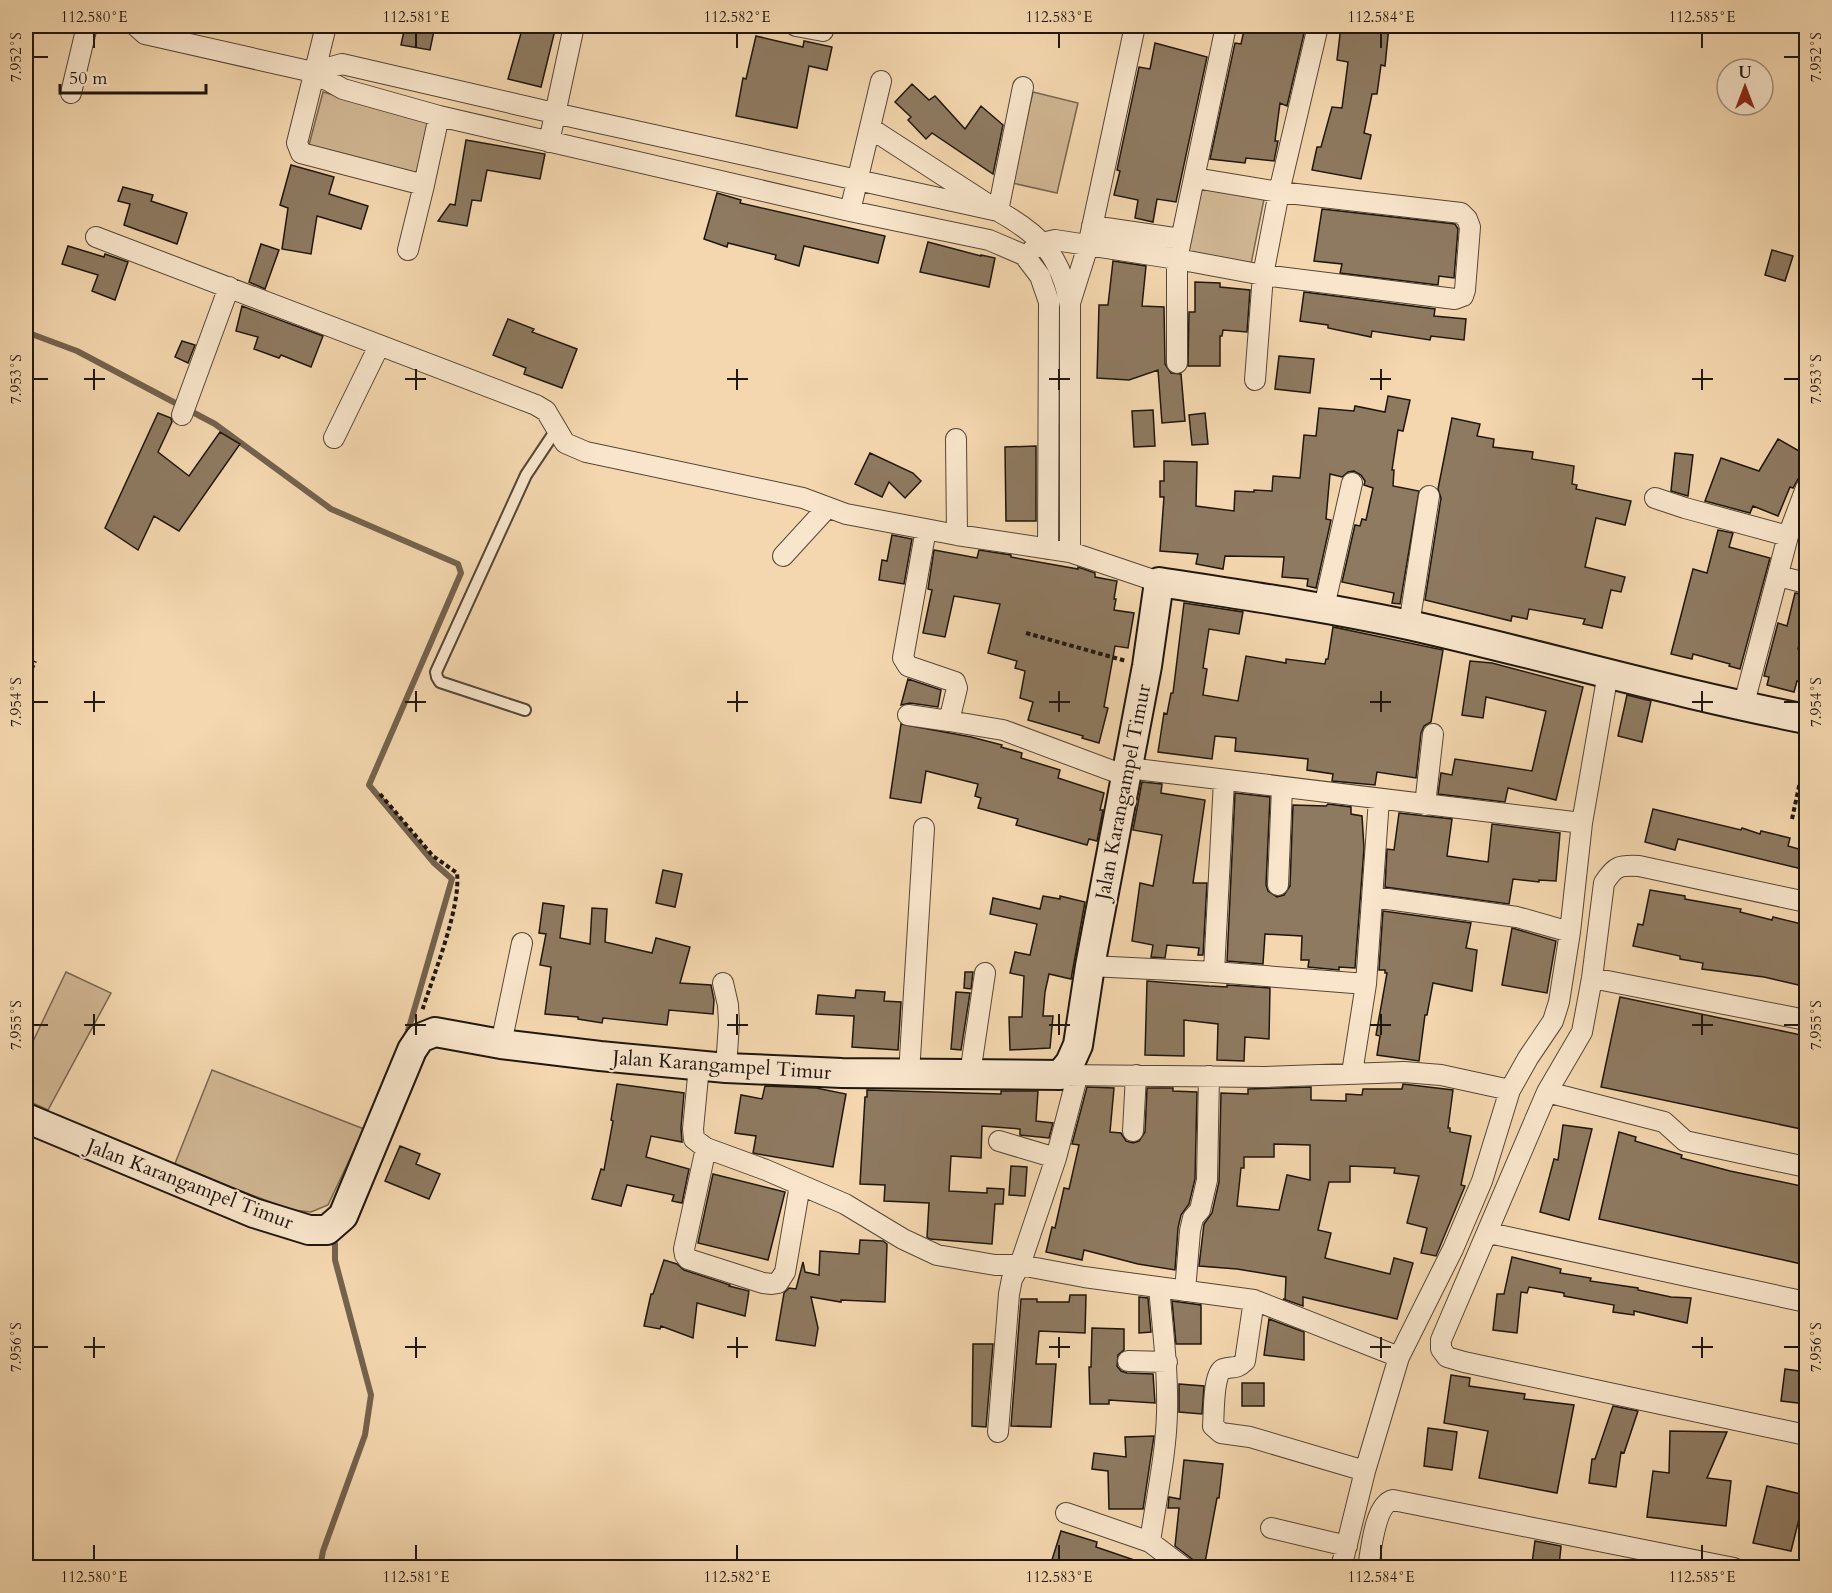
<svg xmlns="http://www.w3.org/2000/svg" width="1832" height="1593" font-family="Cardo,serif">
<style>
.green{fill:#d0b693;stroke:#786650;stroke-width:1.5}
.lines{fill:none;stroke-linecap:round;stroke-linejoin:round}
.stream{stroke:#74624d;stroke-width:6}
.building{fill:#8e7a61;stroke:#20160d;stroke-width:1.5;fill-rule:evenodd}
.lane-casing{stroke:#554636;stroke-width:14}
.street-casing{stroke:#554636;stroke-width:22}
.secondary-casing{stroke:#20160d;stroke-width:32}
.path{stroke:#20160d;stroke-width:4;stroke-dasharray:4.5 3;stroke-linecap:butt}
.lane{stroke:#f8e5cb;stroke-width:10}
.street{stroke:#f8e5cb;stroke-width:20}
.secondary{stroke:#f8e5cb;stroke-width:28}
.ticks{fill:none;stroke:#20160d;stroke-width:2}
.labels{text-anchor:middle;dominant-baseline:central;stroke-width:4.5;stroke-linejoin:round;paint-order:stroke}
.street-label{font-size:20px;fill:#20160d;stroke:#f8e5cb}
.neatline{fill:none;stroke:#20160d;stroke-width:2}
.ticks-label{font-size:15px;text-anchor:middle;fill:#20160d}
</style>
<rect width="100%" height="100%" fill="#f4d7af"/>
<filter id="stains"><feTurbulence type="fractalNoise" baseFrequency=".00333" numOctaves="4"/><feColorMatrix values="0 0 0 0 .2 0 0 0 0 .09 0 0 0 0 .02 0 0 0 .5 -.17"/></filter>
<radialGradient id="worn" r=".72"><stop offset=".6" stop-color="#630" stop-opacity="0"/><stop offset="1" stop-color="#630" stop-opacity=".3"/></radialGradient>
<path class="green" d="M323,92L430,121L417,175L309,145Z
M1033,92L1078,103L1057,193L1012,183Z
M1201,188L1264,199L1251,264L1187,252Z
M66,972L111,993L48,1110L26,1100V1056Z
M212,1070L364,1129L328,1205L311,1212L292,1210L174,1166Z"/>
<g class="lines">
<path class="stream" d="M26,332L77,351L215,424L331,509L458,564L461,573L369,785L434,863L452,879L406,1038
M320,1568L323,1551L365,1435L371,1395L335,1260V1244"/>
</g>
<path class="building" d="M405,26H435L430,50L401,45Z
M523,26H556L541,87L508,79Z
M1245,26H1289L1305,29L1287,106L1280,103L1275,141H1278L1274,161L1246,158L1245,163L1210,159L1235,43L1241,44Z
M1341,26H1389L1385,66L1381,65L1377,94H1372L1364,133L1371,135L1361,179L1312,170L1317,147H1321L1332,107L1342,108L1348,62L1337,60Z
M756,36L803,47L804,41L832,47L827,70L809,66L797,128L736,116L743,78L746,79Z
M1155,43L1207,57L1176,202L1157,199L1153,222L1135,218L1138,200L1114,195L1120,171L1117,170L1139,67L1150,69Z
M912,84L929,100L935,96L965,129L981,106L1003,125L993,174L932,133L926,139L908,120L911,117L895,102Z
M466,140L545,154L540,179L487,170L481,201L472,200L467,226L438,221L450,204L455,205Z
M291,165L334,177L329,194L368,206L361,229L317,216L311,254L282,249L288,208L280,205Z
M123,187L153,195L151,201L187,213L177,244L124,225L130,204L118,201Z
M717,193L741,200L740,203L885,236L878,263L804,246L799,266L775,259L776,255L728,243L727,247L704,239Z
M1322,209L1455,224L1458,229L1454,278L1439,276L1438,285L1340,273L1342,264L1314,261Z
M928,242L981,256V255L995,258L989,287L920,272Z
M261,244L279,250L265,289L249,282Z
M68,246L104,257L105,254L128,262L115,300L92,291L98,275L62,264Z
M1772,250L1793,256L1785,281L1765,275Z
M1113,261L1146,266L1142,306L1164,307L1165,364L1171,373L1181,374L1185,421L1162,423L1158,370L1129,380L1097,378L1099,305H1108Z
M1195,282L1220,283V287L1250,290L1247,332L1223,330L1222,336H1220V366H1188L1189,312H1195Z
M1304,292L1435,309L1434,316L1466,319L1464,340L1431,336L1430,340L1372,331L1371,337L1328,328V325L1300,321Z
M242,306L323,336L311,367L281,355L279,358L254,349L258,337L236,331Z
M508,319L534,329L532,332L577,349L562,388L524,374L526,368L493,355Z
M182,341L195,345L188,363L175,357Z
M1279,356L1314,359L1310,393L1275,389Z
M1388,396L1410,400L1403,431L1398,430L1392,470H1394L1393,486L1419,491L1400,604L1392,603L1394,593L1342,582L1355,525L1360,526L1362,519L1366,520L1373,488L1364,485L1365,481L1361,475L1354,471L1348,472L1342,477L1330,474L1326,519L1331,520L1316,588L1307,586L1308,579L1282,577L1284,557L1225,556L1223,569L1196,564L1198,554L1160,551L1164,497H1160V481H1164V461L1197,462L1196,506L1234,511L1235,491L1254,492V490L1272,491L1273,476L1300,478L1304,435L1316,436L1319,408L1354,411L1355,406L1385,412Z
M1153,410L1155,446L1134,447L1132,411Z
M158,413L171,418L172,422L158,452L189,476L220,432L240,444L179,531L154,516L138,550L105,528Z
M1205,413L1208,444L1192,445L1189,415Z
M1452,418L1480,424L1477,436L1494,439L1493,447L1533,452L1532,459L1574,466L1572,484L1577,485L1576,489L1631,501L1625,525L1596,518L1585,567L1625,577L1621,592L1611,590L1602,628L1583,624L1585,619L1529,609L1527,619L1512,616L1511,621L1425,600L1441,498L1438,489Z
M1778,439L1806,455V474L1798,479L1793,488L1790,487L1778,516L1753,506L1750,513L1705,501L1721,458L1759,471Z
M1036,446V521H1006L1005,447Z
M870,453L913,473L921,481L905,498L889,482L882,497L855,484Z
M1675,453L1693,455L1688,496L1671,491Z
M1718,530L1733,533L1729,547L1770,558L1740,669L1729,666L1730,664L1693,654L1692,659L1671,654L1693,569L1707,573Z
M892,535L912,539L904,584L879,580L882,560L887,561Z
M934,550L977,558L979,550L1011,555V557L1078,569V567L1095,573V577L1117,581L1114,599H1116L1114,610L1134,613L1128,648L1115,646L1104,707L1108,708L1099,743L1082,738L1083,736L1028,720L1033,702L1020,698L1025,671L1015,668L1017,661L988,653L1000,604L954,596L945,637L923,633L932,590L928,589Z
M1795,593L1806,595V617L1798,649L1806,651V684L1797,681L1794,692L1767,685L1769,677L1764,676L1778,623L1787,626Z
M1184,603L1243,612L1239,634L1209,629L1203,668L1207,669L1203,695L1238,701L1246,656L1286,663V659L1325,664L1326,659H1328L1333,627L1443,650L1431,722L1424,726L1421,733L1416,778L1377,772L1375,785L1332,781L1333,774L1307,770L1308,759L1235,751L1236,738L1215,736L1212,759L1158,752L1164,713L1167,714L1171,693H1173Z
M1470,661L1492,663L1583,687L1556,800L1508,788L1505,802L1438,794L1441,773L1452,775L1455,759L1532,771L1546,711L1486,697L1483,718L1462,715Z
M908,679L941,690L938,707L910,703L901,705Z
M1627,695L1651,701L1642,742L1618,736Z
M901,724L971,737L1002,745L1001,747L1022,753L1021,758L1060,770L1058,778L1104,793L1100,810H1103L1097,841L1089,839L1087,845L1016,825L1018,819L978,808L981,798L975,796L978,784L926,771L921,803L890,798Z
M1142,782L1162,784L1161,793L1205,800L1193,883H1207L1203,955H1198L1199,948L1167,945L1165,958L1151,957L1153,945L1132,941L1140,883L1153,886L1162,835L1133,830Z
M1235,793L1270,797L1266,885L1268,891L1277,897L1284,895L1290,886L1293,805L1326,806L1328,804L1351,807V814L1362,816L1364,848L1355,968L1339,967V970L1308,967L1309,960H1301L1302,936L1265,934L1263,964L1227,961Z
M1653,809L1741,830L1742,828L1760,834L1761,831L1790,838L1788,846L1806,851V870L1678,839L1675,850L1645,842Z
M1399,813L1452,819L1447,856L1488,862L1492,824L1560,833L1556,881L1539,880V882L1513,879L1509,904L1385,887L1387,849L1394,850Z
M663,870L682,874L675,907L656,903Z
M1650,890L1685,896V899L1741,909L1740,912L1772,920L1773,917L1806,925V972L1803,986L1764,977L1702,969L1703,963L1680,959V956L1633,946L1638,924L1643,925Z
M1043,896L1060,899V896L1085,902L1071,979L1049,974L1045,992L1043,1016H1053L1050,1048L1010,1050L1009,1017H1022L1024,976L1010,973L1015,952L1030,955L1037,924L990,914L993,898L1040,909Z
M543,903L564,906L560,938L590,944L592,908L607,909L605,942L652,953L656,938L690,947L680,983L711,985L714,1000L713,1014L669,1010L667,1025L603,1018L602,1023L578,1019V1017L545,1014L551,967L540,965L546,934L539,933Z
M1383,911L1471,923L1466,948L1477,950L1472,991L1433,983L1427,1015H1425L1419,1061L1377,1055L1380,1036L1376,1035L1387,973H1385V970H1379Z
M1512,928L1556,941L1547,993L1502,985Z
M965,972H973L971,989L964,988Z
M1147,981L1209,986L1227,987V985L1270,988L1269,1039L1245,1037L1244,1061L1217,1060L1218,1024L1184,1020V1056L1145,1055Z
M856,990L885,992L884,1001L901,1002L898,1050L852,1047L854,1016L816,1014L818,995L855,998Z
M956,992L970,993L961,1050L951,1049Z
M1620,997L1806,1036V1130L1601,1087Z
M617,1084L684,1093L681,1128L682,1142L651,1136L646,1157L689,1169L682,1203L672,1201L674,1195L627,1185L621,1206L592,1199L601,1169L604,1170L613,1121L611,1120Z
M1403,1084L1453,1090L1448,1128H1450V1132L1471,1136L1461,1185L1465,1186L1436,1256L1421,1253L1427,1228L1407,1223L1419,1176L1394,1173L1395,1168L1350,1166V1182H1329L1318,1230L1331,1233L1325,1258L1390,1274L1394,1258L1413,1263L1397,1319L1303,1297V1306L1283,1299H1285L1286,1277L1237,1269L1199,1266L1204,1224L1212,1213L1219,1182L1221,1093L1248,1094V1089L1311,1087V1100L1346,1101V1094L1362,1095L1363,1089H1402ZM1274,1144L1310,1145V1180L1287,1175L1279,1210L1237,1206L1241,1168H1244V1157H1274Z
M765,1086L816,1088L846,1094L833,1167L758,1154L753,1153L756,1136L735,1133L741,1095L762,1099Z
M1087,1087L1114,1088L1110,1132L1121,1133L1126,1141L1133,1143L1139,1141L1145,1132L1147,1088H1173V1091L1197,1092L1195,1179L1189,1204L1181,1215L1178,1228L1175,1270L1138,1264L1084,1250L1082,1260L1046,1252L1052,1227L1055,1228L1064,1188L1069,1189L1079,1145L1072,1144Z
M867,1090L1001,1094V1091H1038L1036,1121L1053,1123L1049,1138L1020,1135V1129L982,1126L981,1158L951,1156L949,1191L987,1193V1188L1004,1189L1003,1204H995L992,1244L930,1239L927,1237L929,1203L884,1201L885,1185L860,1184L865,1097H867Z
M1563,1125L1592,1129L1569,1220L1540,1212L1554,1159L1558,1160Z
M1619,1132L1636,1137L1635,1141L1682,1155L1681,1158L1730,1171L1806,1187V1265L1599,1219Z
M400,1146L420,1154L416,1164L440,1174L429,1199L385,1181Z
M1011,1166L1027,1167L1025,1196L1009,1195Z
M713,1174L785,1192L768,1260L698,1243Z
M860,1240L883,1241L887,1244L885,1302L841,1300V1302L811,1297L818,1328L815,1346L776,1340L784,1293L789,1288L796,1289L803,1262L805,1272L819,1275L820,1251L859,1254Z
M1512,1257L1561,1269L1560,1273L1591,1278L1590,1281L1638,1288V1290L1671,1297L1691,1298L1687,1323L1634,1311V1315L1613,1312L1614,1305L1564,1296V1293L1529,1287L1527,1293L1521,1292L1517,1333L1493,1330L1497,1294H1504Z
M664,1260L677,1264L684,1270L730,1285L729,1286L749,1291L745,1316L697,1303L693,1338L661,1326L660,1329L644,1326L651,1294H653Z
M1070,1295H1086L1085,1333L1039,1331L1036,1364H1056L1051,1427L1011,1426L1021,1299H1037V1302H1069Z
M1139,1297L1148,1298L1151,1332L1139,1333Z
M1172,1301L1201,1305V1344H1176Z
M1269,1319L1304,1332V1360L1264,1355Z
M1092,1328L1124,1329V1350L1118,1355L1117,1366L1121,1371L1127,1373L1153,1374L1155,1403L1109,1400V1404H1090L1089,1367H1091Z
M973,1344H993L986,1427L972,1426Z
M1785,1369L1806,1372V1404L1781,1401Z
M1451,1375L1470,1378L1469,1386L1525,1394L1524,1399L1574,1405L1557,1493L1479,1478L1488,1431L1444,1423Z
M1242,1383H1264V1406H1242Z
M1179,1384L1204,1386L1202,1414L1179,1412Z
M1613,1406L1638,1411L1624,1453L1621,1452L1616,1487L1589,1483L1592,1459H1595Z
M1428,1428L1457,1432L1452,1470L1424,1466Z
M1670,1431L1727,1432L1707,1478L1731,1481L1726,1526L1647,1517L1653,1471L1669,1473Z
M1154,1436L1143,1509H1109L1108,1471L1092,1469L1094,1453L1126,1457L1125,1437Z
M1184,1460L1223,1464L1219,1498H1217L1204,1568H1196L1192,1559L1175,1546L1179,1508H1168L1169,1497L1180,1499Z
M1767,1486L1805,1495L1791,1551L1753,1543Z
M1061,1531L1097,1542L1096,1547L1149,1565V1568H1065L1051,1563Z
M1535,1541L1561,1546L1559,1566L1532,1563Z"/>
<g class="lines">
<defs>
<path id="lane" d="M525,710L440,682L437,677L436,672L526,475L556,430"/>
<path id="street" d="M136,26L145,34L313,72L343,89L439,116L850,211L989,240L1024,255L1040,276L1049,302L1048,549
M326,26L297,143L301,153L424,185L439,116
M796,26L823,31
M313,72L342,64L554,113L998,211C1041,235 1061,256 1070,306V552
M71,93L87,26
M870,128L998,211L1023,87
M549,142L574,26
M850,211L881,81
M1092,226L1181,239
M96,237L536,405L546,411L565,443L586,452L803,498L846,514L957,535L1070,552L1159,582
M1033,249L1042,243L1055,240L1177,259L1263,275L1455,299L1463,296L1465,290L1470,227L1467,219L1461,213L1279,192L1195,178
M408,250L424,185
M1070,303L1088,246L1135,26
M1177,363V259L1226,26
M1255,380L1263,275L1279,192L1318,26
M182,415L229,287
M334,438L379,346
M956,439L957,535
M1655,498L1685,508L1788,536
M926,529L903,658L908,666L955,682L957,688L949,721L1003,730L1126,776
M783,556L827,508
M1778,576L1806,583
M1324,607L1352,483
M1409,625L1429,496
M1743,707L1788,536L1806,488
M908,715L949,721
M1128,768L1582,823
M1425,805L1433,734
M1278,885L1282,788
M1373,897L1517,917L1570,932
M1806,902L1639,866C1619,865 1615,866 1604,883L1592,978L1582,1032L1547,1092L1441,1340V1349L1447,1357L1464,1362L1806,1435
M1090,966L1214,972L1366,984
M1214,972L1224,780
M1592,978L1806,1020
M723,983L728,1005L729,1023L726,1068
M501,1044L522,943
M699,1066L693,1129L694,1139L706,1148L766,1170L845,1204L903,1239L937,1255L995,1265H1020L1084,1277L1254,1300L1399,1357
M1352,1073L1366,984L1379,799
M909,1074L924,828
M970,1074L985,973
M1060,1075L1265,1077L1404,1072L1441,1075L1510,1090
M1547,1092L1664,1122L1685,1141L1806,1167
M1133,1131L1136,1075
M999,1141L1056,1158
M706,1148L684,1249L685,1255L688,1259L763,1283L772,1284L778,1283L785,1272L800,1185
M1489,1233L1806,1302
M1185,1291L1190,1231L1193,1218L1200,1210L1207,1180L1209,1076
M1254,1300L1245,1361C1236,1370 1233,1366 1223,1369C1213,1373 1214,1416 1213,1426L1221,1433L1250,1437L1365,1471
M1128,1361L1167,1362
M998,1432L1009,1294L1012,1279L1020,1265L1056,1158L1075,1085V1075
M1066,1513L1150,1542L1184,1568
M1271,1528L1347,1546
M1150,1542C1156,1499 1166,1456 1167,1413C1168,1371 1163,1330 1159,1288
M1341,1568L1365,1471L1399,1357L1453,1249L1482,1181L1510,1090L1528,1058L1553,1021L1559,1002L1570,932L1582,823L1608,673
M1368,1568C1371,1550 1375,1504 1393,1500L1734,1568"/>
<path id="secondary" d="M26,1118L254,1213L309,1230H327L343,1216L412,1050L420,1038L435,1032L501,1044L600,1056L726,1068L842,1073L1060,1075L1070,1063L1078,1045L1090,966L1147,666L1159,582C1243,595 1326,607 1409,625C1542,655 1673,693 1806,719"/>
</defs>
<use href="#lane" class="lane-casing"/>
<use href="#street" class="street-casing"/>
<use href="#secondary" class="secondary-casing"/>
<path class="path" d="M1026,633L1126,661
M26,683L35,661
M380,794L433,856L457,873C461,908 433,976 422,1011
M1792,819L1806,754"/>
<use href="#lane" class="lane"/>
<use href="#street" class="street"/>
<use href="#secondary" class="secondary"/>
</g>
<path class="ticks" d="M94,33V48M416,33V48M737,33V48M1059,33V48M1381,33V48M1702,33V48M33,57H48M1784,57H1799M94,369V390M416,369V390M737,369V390M1059,369V390M1381,369V390M1702,369V390M33,379H48M84,379H105M405,379H426M727,379H748M1049,379H1070M1370,379H1391M1692,379H1713M1784,379H1799M94,691V712M416,691V712M737,691V712M1059,691V712M1381,691V712M1702,691V712M33,702H48M84,702H105M405,702H426M727,702H748M1049,702H1070M1370,702H1391M1692,702H1713M1784,702H1799M94,1014V1035M416,1014V1035M737,1014V1035M1059,1014V1035M1381,1014V1035M1702,1014V1035M33,1025H48M84,1025H105M405,1025H426M727,1025H748M1049,1025H1070M1370,1025H1391M1692,1025H1713M1784,1025H1799M94,1337V1358M416,1337V1358M737,1337V1358M1059,1337V1358M1381,1337V1358M1702,1337V1358M33,1347H48M84,1347H105M405,1347H426M727,1347H748M1049,1347H1070M1370,1347H1391M1692,1347H1713M1784,1347H1799M94,1545V1560M416,1545V1560M737,1545V1560M1059,1545V1560M1381,1545V1560M1702,1545V1560"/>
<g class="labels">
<g class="street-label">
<text transform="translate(1123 792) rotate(-79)">Jalan Karangampel Timur</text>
<text transform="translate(722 1065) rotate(4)">Jalan Karangampel Timur</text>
<text transform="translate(190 1184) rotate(21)">Jalan Karangampel Timur</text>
</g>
</g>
<rect width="1832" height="1593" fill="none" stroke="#f4d7af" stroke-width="66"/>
<g transform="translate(1745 87)"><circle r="28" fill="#f8e5cb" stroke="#a2927f" stroke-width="1.5"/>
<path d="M0-4.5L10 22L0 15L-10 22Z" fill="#8f2418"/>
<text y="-9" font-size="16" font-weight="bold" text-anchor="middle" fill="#20160d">U</text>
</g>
<path d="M60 84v9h146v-9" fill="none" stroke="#20160d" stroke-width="3"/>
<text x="69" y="84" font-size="18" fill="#20160d" stroke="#f8e5cb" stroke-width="4.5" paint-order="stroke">50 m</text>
<rect x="33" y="33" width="1766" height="1527" class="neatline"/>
<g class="ticks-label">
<text x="94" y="22">112.580°E</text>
<text x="416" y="22">112.581°E</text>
<text x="737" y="22">112.582°E</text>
<text x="1059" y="22">112.583°E</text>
<text x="1381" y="22">112.584°E</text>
<text x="1702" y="22">112.585°E</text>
<text transform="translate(16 57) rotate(-90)" y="5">7.952°S</text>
<text transform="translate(1816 57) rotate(-90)" y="5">7.952°S</text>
<text transform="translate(16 379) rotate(-90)" y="5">7.953°S</text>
<text transform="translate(1816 379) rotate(-90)" y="5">7.953°S</text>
<text transform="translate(16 702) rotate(-90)" y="5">7.954°S</text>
<text transform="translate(1816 702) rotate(-90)" y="5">7.954°S</text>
<text transform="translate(16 1025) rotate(-90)" y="5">7.955°S</text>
<text transform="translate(1816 1025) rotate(-90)" y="5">7.955°S</text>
<text transform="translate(16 1347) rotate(-90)" y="5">7.956°S</text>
<text transform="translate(1816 1347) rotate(-90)" y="5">7.956°S</text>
<text x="94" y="1582">112.580°E</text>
<text x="416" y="1582">112.581°E</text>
<text x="737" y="1582">112.582°E</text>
<text x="1059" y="1582">112.583°E</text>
<text x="1381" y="1582">112.584°E</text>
<text x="1702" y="1582">112.585°E</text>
</g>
<rect width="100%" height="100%" filter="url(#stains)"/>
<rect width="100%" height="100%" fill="url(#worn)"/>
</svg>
